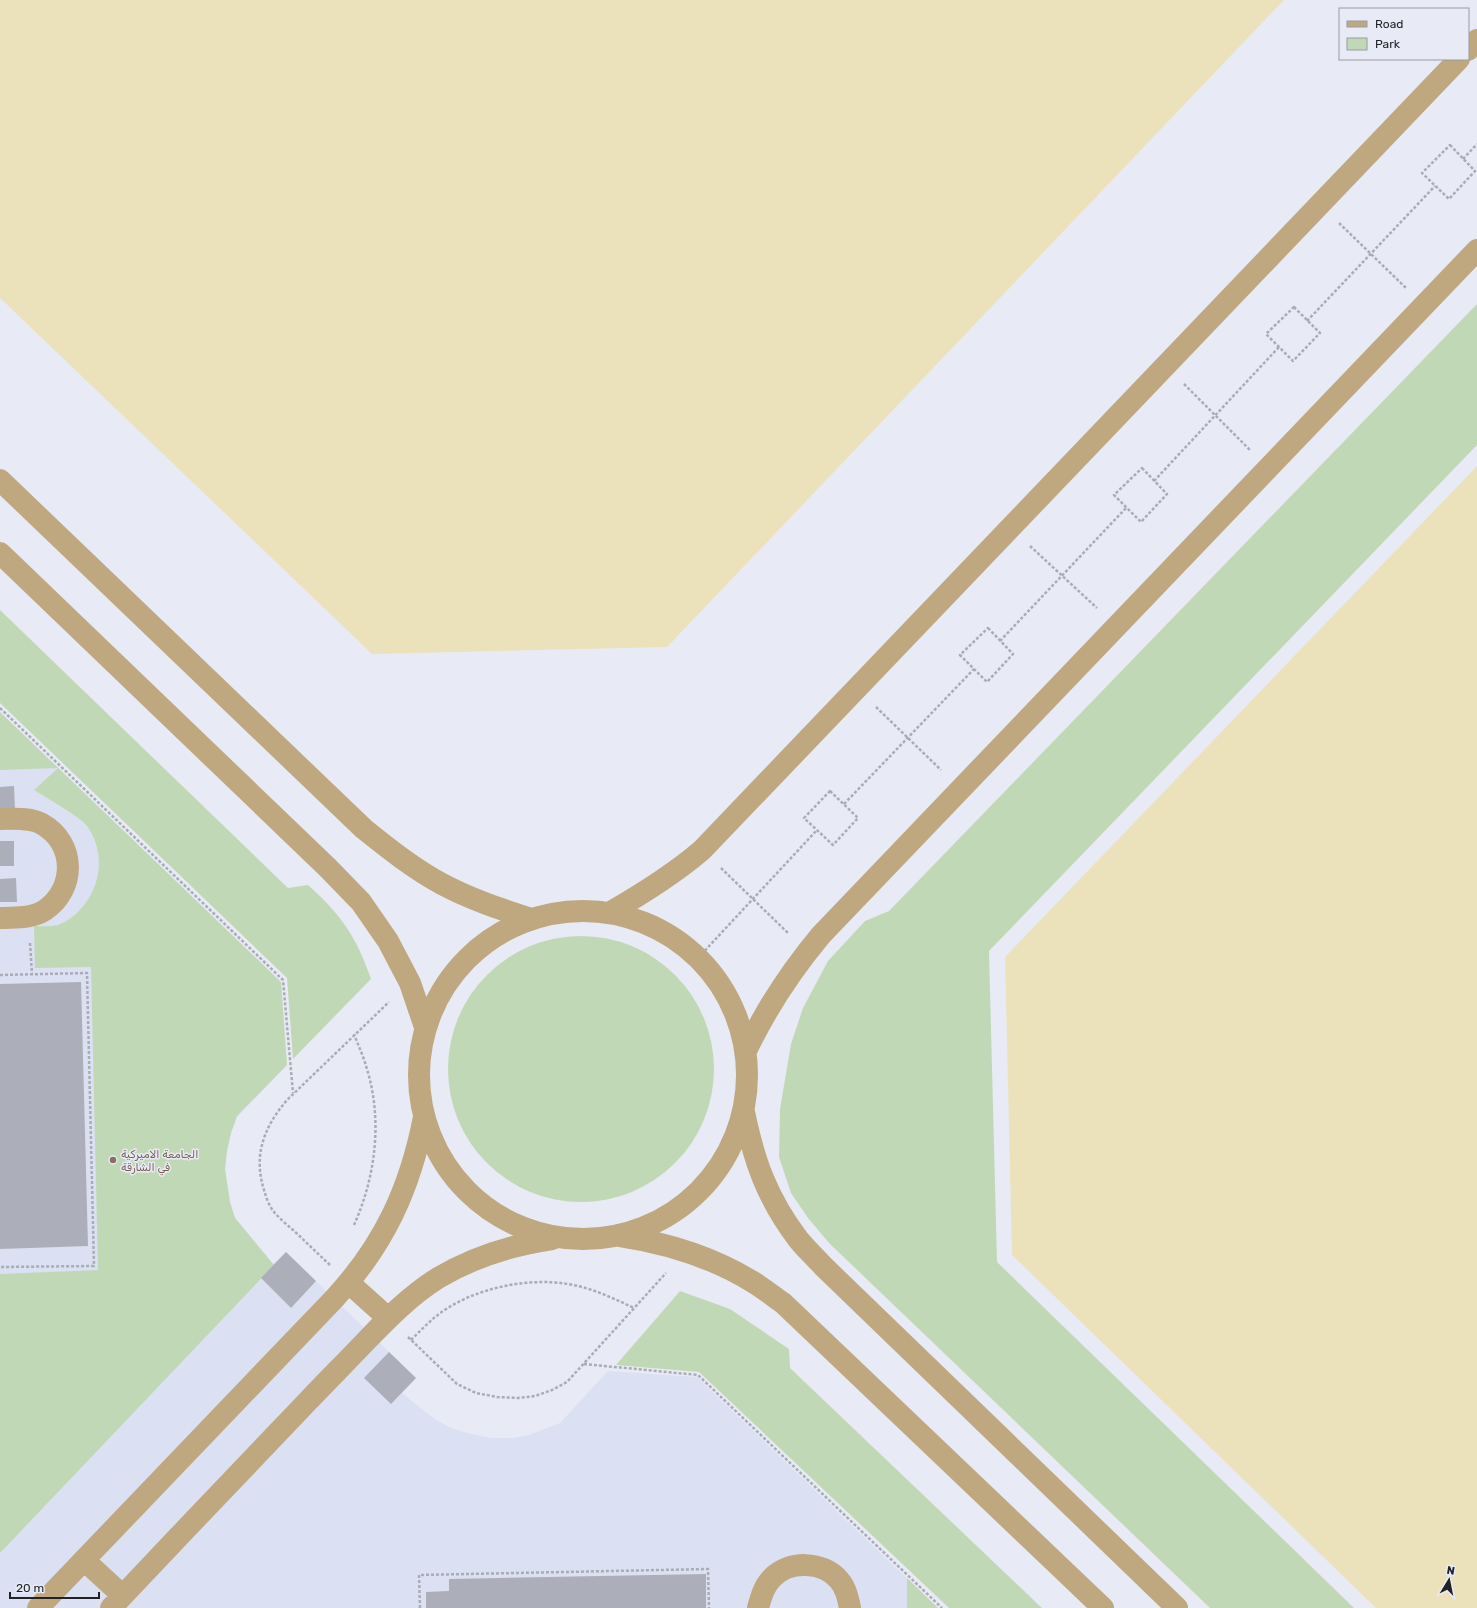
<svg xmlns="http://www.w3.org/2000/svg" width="1477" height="1608" font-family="Rubik,'Noto Sans Arabic',sans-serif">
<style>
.built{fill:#dbe0f2}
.green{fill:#c1d8b6}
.sand{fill:#ebe2bc}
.building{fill:#acafb9}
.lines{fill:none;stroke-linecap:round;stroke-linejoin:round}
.path{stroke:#aaacb5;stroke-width:2.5;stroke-dasharray:3 2;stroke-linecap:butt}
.minor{stroke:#bfa77f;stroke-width:22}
.education-dot{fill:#8d6e63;stroke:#e8ebf6;stroke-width:1.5}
.labels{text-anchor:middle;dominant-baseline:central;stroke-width:3;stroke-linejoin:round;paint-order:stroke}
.education-label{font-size:11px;fill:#785e54;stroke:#e8ebf6;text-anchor:start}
</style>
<rect width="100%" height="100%" fill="#e8ebf6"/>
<path class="built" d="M0,712L281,982L287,1065L237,1117L231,1133L227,1151L225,1169L230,1202L235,1218L273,1264L286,1252L416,1378L402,1393L433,1418L451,1428L471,1434L492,1438H513L529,1435L560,1423L608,1371L697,1377L938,1608H0Z"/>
<path class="green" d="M1477,304V445L989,951L997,1262L1354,1608H1210L829,1243L808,1218L791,1193L779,1157L780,1109L791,1044L803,1008L828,961L865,921L889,911Z
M0,610L288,888L308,885C341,914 357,938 371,979L293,1059L287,978L0,703Z
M0,712L281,982L287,1065L237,1116L231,1133L227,1151L225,1169L230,1202L235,1218L274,1265L0,1553V1274L98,1270L91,967L35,968L34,926C41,926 51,927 58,925C64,923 71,918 76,914C101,891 107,854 87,826C82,818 45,797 34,790L58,768L0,770Z
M448 1069a133 133 0 1 1 266 0a133 133 0 1 1-266 0Z
M680,1291L730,1309L789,1349L790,1368L1042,1608H949L699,1372L616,1365Z
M907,1578L938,1608H907Z"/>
<path class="sand" d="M0,0H1284L667,647L372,654L0,298Z
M1477,466V1608H1376L1012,1255L1005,957Z"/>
<path class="building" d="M14,786L15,810H0V787Z
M0,841H14V866H0Z
M16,878L17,902H0V879Z
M81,982L88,1246L0,1249V984Z
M286,1252L316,1281L291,1308L261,1278Z
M389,1352L416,1378L391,1404L364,1378Z
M706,1574V1608H426V1592L449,1591V1579Z"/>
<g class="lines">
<path class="path" d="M1450,145L1475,171L1449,199L1422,173Z
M1463,159L1477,144
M1339,223L1406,288
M1294,307L1320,333L1293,361L1266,334Z
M1307,321L1435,186
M1184,384L1250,450
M1142,468L1167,494L1141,522L1114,495Z
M1154,481L1279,347
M1030,546L1097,608
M988,628L1013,654L987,682L960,655Z
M1000,641L1126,508
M876,707L941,770
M0,708L283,980L293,1093
M830,791L858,818L833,845L804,818Z
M844,804L974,669
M721,868L788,933
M30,943L32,974
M698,958L817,830
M0,975L87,973L94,1266L0,1267
M354,1225C376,1176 383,1118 366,1066C363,1055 358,1045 354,1034
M330,1265C317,1253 305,1241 292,1229C286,1224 279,1218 274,1212C269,1206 266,1197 264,1190C253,1155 264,1127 287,1100L389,1002
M408,1337L457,1384L476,1393L497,1397L518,1398L535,1396L552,1390L567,1382L666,1273
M411,1340C419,1332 427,1324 435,1317C470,1289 525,1277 568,1284C592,1288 613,1298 634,1308
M584,1364L698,1375L942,1608
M420,1608L419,1575L708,1569L709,1608"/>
<path class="minor" d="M1468,50L1477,40
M0,480L364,829C389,849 414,869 442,884C470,899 500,909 531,919
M0,553L328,868L361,902L388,941L410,983L425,1027
M0,819C13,819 30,817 42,824C76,843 76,889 45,910C32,919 15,917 0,918
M419 1075a164 164 0 1 1 328 0a164 164 0 1 1-328 0Z
M609,913C642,894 673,875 702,850L1459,59
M746,1051C766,1009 791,971 821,935L1477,250
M744,1112C754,1161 767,1198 798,1239C805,1248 815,1257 823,1266L1177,1608
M620,1236C667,1243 712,1257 753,1282C763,1288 773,1296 783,1303L1103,1608
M349,1283L388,1318
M84,1560L122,1595
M38,1608L334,1299C384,1245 410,1189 424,1117
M111,1608C176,1539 241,1471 307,1402C326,1382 346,1362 366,1341C388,1318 411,1295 438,1278C473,1257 512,1245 552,1239
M758,1608C761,1597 764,1586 772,1578C789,1560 823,1561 839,1580C846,1588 848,1598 850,1608"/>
</g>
<circle class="education-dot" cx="113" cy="1160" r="4"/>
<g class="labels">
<g class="education-label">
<text x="121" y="1154">الجامعة الاميركية<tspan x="121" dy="13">في الشارقة</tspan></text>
</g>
</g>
<rect x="1339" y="8" width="130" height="52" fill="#e8ebf6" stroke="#989ba3"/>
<rect x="1347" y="21" width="20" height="6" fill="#bfa77f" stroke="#989ba3"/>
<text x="1375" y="28" font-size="12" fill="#212226">Road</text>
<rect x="1347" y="38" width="20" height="12" fill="#c1d8b6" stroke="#989ba3"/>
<text x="1375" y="48" font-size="12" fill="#212226">Park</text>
<g transform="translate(1449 1580) rotate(10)" stroke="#e8ebf6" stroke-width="3" paint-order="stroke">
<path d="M0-3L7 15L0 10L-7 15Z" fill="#212226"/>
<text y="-6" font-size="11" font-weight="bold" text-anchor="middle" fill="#212226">N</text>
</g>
<path d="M10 1592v6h89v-6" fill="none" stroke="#212226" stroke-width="2"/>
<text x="16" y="1592" font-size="12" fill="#212226" stroke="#e8ebf6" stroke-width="3" paint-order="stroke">20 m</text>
</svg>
